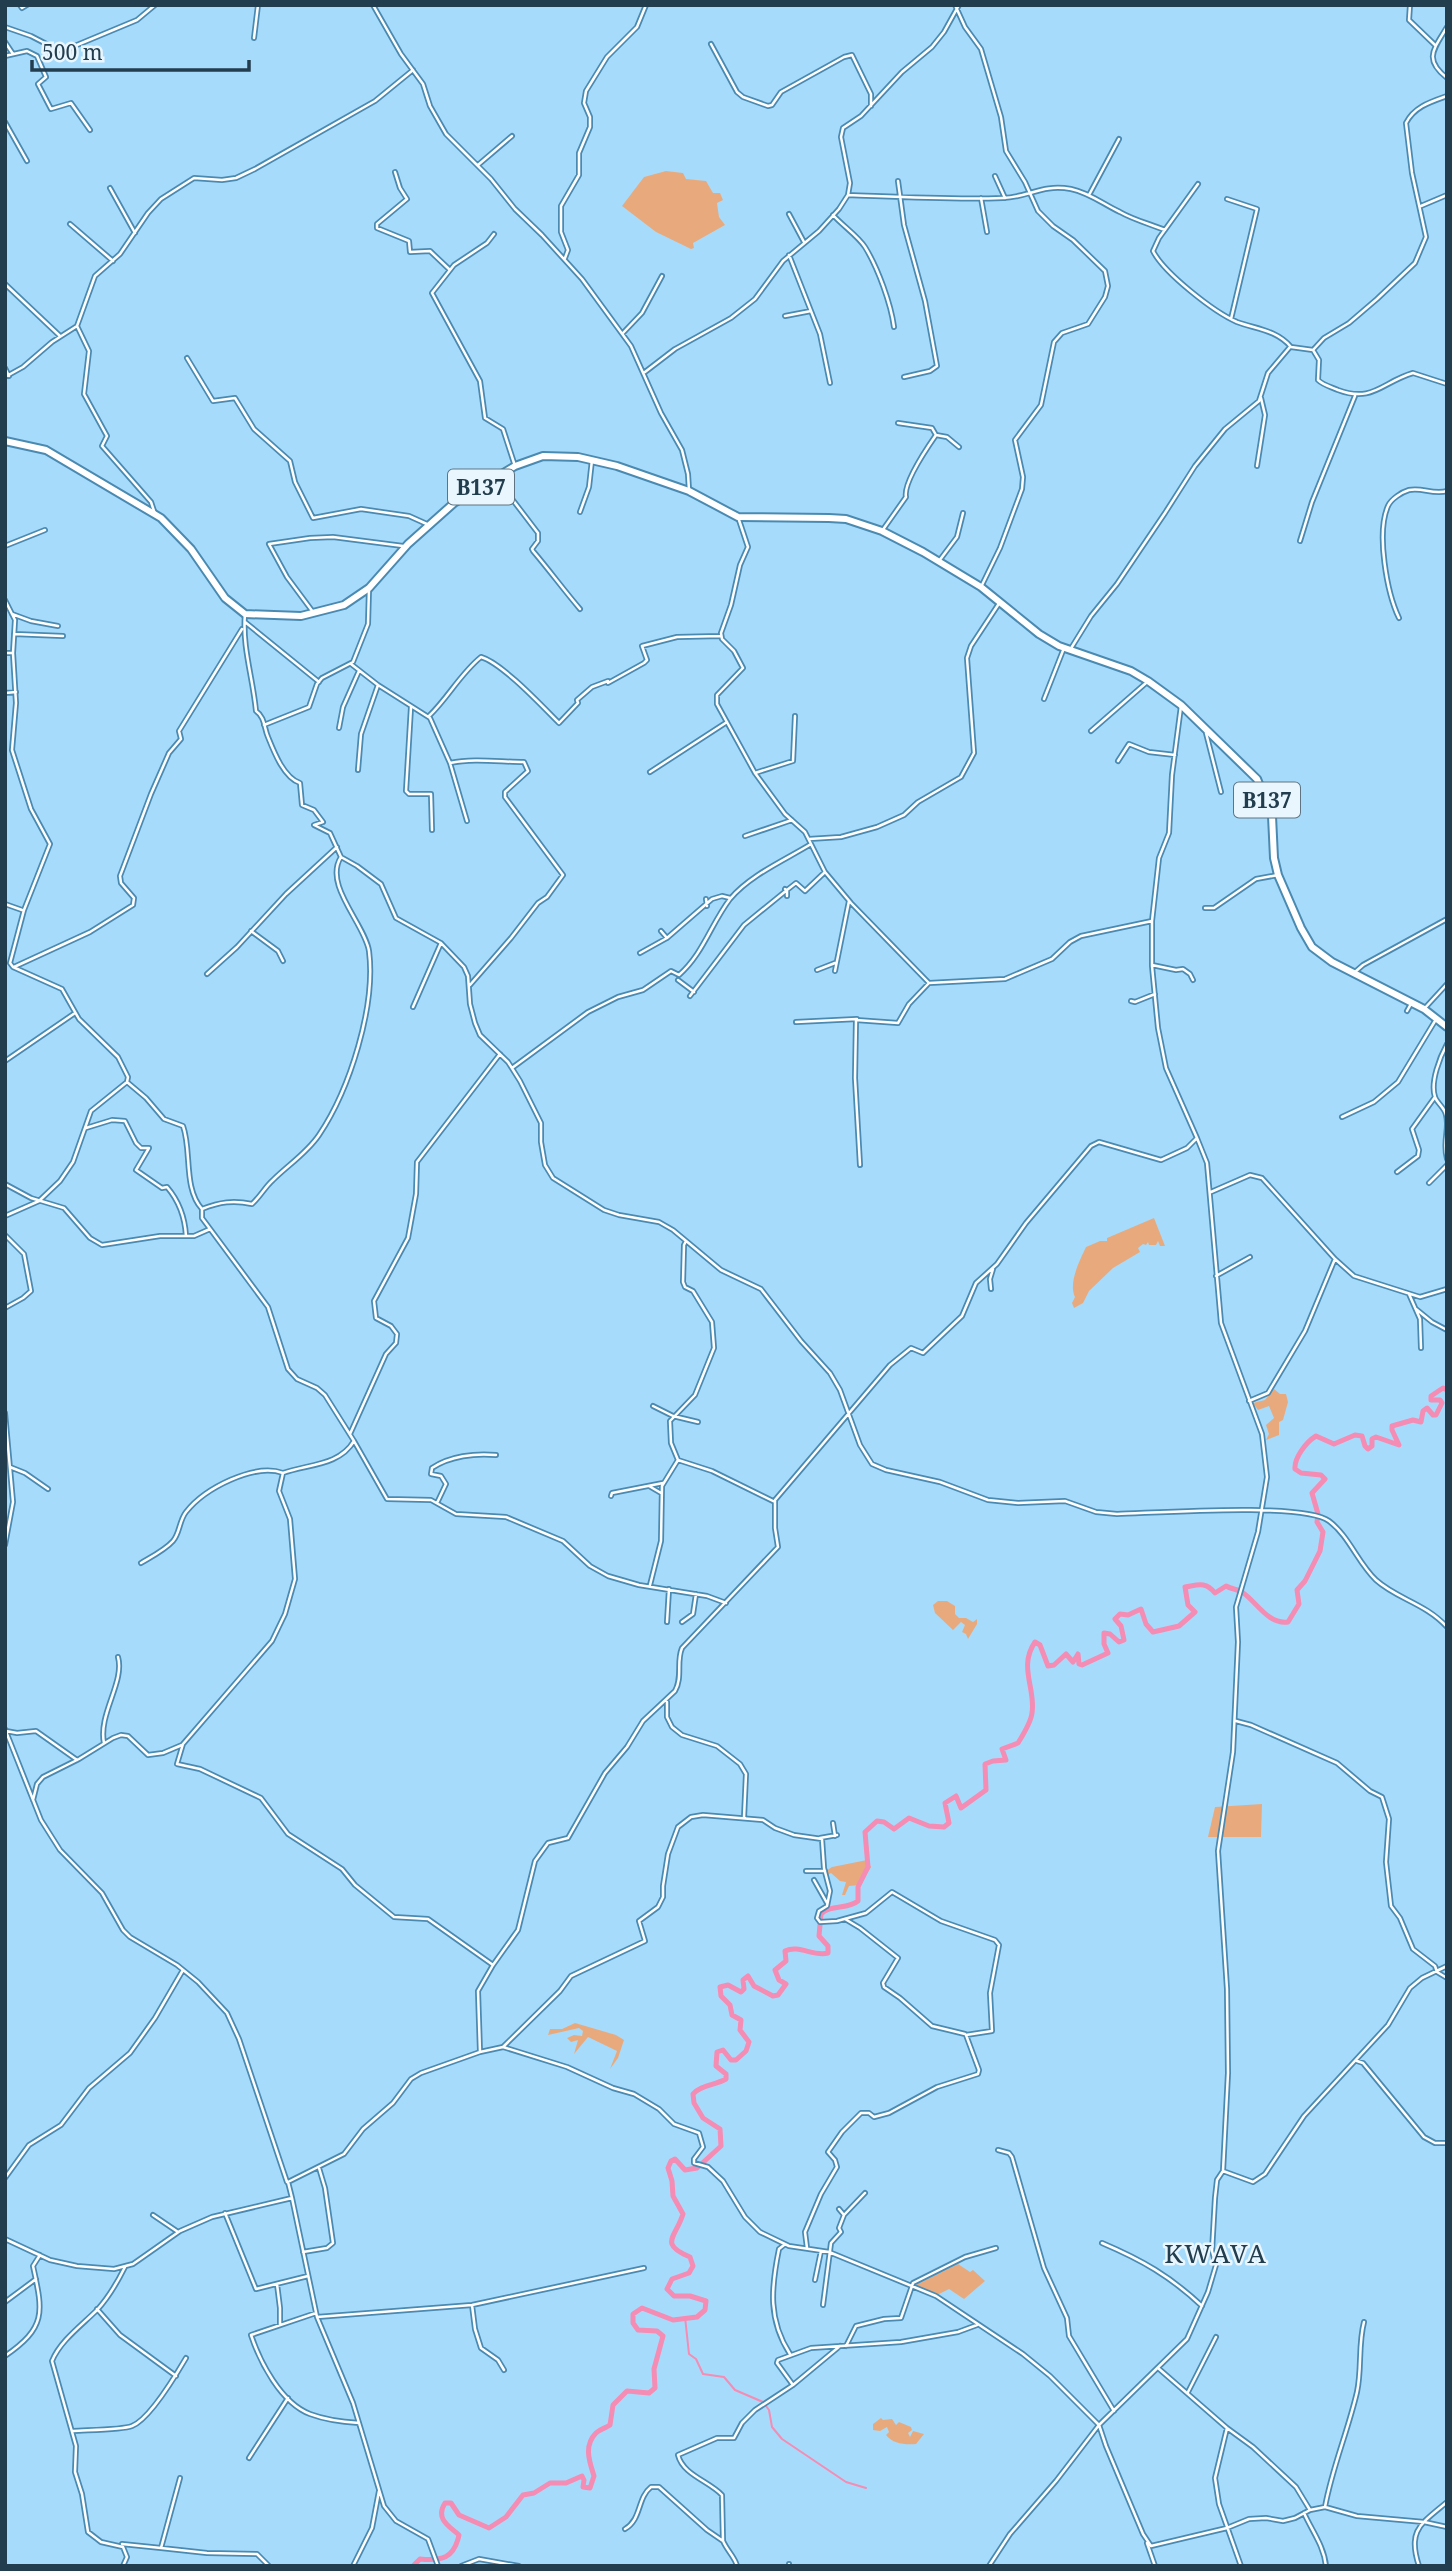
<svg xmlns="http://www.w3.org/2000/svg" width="1452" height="2571" font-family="'Noto Serif',serif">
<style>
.green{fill:#e8aa7d}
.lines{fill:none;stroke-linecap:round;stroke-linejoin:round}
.stream{stroke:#f58cb4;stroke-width:2}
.river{stroke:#f58cb4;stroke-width:5}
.street-casing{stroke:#4a8ab1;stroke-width:6}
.primary-casing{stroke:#4a8ab1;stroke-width:10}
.street{stroke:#fff;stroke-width:2.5}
.primary{stroke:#fff;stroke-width:6}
.labels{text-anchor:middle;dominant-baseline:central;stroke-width:5;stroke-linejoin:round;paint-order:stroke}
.shield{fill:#e9f6fe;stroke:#5e7482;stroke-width:2}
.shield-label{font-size:21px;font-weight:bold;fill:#223d4d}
.quarter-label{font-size:26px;letter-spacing:2px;fill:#223d4d;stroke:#e9f6fe}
</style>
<rect width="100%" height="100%" fill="#a7dbfc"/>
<path class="green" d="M666,171L683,173L686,179L706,181L713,193H720L723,200L717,203L719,217L725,225L693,243L694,248L691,249L656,232L622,206L644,177Z
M1154,1218L1165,1246H1160L1158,1241L1156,1245H1149L1148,1242L1146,1245L1143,1244L1138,1248L1140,1252L1113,1268L1089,1291L1083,1303L1074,1308L1072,1303L1075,1297C1068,1283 1080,1260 1086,1247L1100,1241H1107V1238Z
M1274,1389L1280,1394H1286L1288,1402L1283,1420L1279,1422V1435L1266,1440L1269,1434L1266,1425L1274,1418L1269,1406L1258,1410L1253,1403L1265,1400Z
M938,1601H947L955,1606V1614L959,1618H966L973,1622L977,1619V1624L968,1639L966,1634L962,1632L965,1625L961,1622L953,1630L935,1613L933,1605Z
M1262,1804L1261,1837H1208L1215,1807Z
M867,1860L871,1867L860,1885L849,1886L845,1895H842L846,1882L840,1881L831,1873L827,1875L826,1871L832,1867Z
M575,2023L616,2035L624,2040L618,2058L610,2069L617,2051L588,2037L574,2054L578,2040L571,2042L567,2038L574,2035L582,2036L583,2031L579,2028L548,2035L550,2029H562Z
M958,2264L970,2272L973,2270L985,2281L964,2299L949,2289L939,2294L914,2286Z
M881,2418L883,2420L892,2419L896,2425L899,2422L911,2427L912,2430L908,2433L910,2437L913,2431L924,2434L916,2444C905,2445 893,2444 886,2435L889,2432L887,2427L880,2431L873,2430V2424Z"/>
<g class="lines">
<path class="stream" d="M685,2317L689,2354L696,2359L703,2374L724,2377L735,2390L763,2402L769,2410L772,2427L782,2439L846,2482L866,2488"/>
<path class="river" d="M413,2566L420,2559C441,2561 454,2559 459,2535C449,2526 435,2519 445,2503H451L459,2515L489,2528L506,2517L523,2495L534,2493L550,2483H566L582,2476L584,2480L583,2487L590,2488L594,2476C590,2463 583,2446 596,2433C600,2429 606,2428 610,2425L613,2405L627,2391L649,2393L655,2388L654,2369L663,2336L657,2331L638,2330L633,2323V2314L642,2308L673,2320L697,2317L705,2310L706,2301L690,2296H674L667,2289L672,2279L689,2273L693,2266L690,2257C658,2244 676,2237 683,2214L673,2196L672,2181L668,2168L671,2161L675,2159L685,2170L697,2168L721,2146L720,2129L703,2118L694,2103L693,2094C700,2085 716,2085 726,2079V2074L716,2066L717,2052L723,2050L731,2060H736L746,2051L749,2042L740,2030L741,2020L732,2015L730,2005L721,1996L720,1987L728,1985L741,1992L744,1989L743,1980L748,1976L754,1986L773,1996L778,1995L786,1984L779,1980L775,1970L786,1961L785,1951C799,1944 813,1957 828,1953V1946L819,1936L821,1914C831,1904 847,1910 858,1901V1887L868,1867L865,1832L877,1821L884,1822L894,1829L909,1818L929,1826L944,1827L949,1823L945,1803L956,1796L961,1808L986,1790L985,1764L993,1761L1006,1760L1002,1749L1018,1743C1023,1735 1031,1722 1032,1713C1036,1688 1018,1667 1035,1642L1040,1645L1048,1666L1054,1665L1066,1654L1073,1662L1078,1654L1079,1664L1082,1665L1108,1653L1104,1644V1633L1110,1634L1119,1642L1124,1640L1121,1626L1115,1619L1120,1614L1128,1615L1141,1609L1146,1624L1153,1632L1179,1626L1195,1612L1188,1605L1185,1587C1198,1585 1205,1581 1215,1593L1226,1586C1231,1589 1237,1589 1242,1592C1256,1601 1268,1625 1288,1622L1299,1604L1297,1590L1305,1581L1320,1551L1323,1532L1317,1522L1318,1514L1312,1493L1325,1479L1321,1475L1301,1473L1295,1469C1294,1458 1306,1442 1316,1436L1334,1444L1355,1435L1362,1436L1365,1446L1368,1449L1372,1446V1439L1376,1437L1399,1445L1392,1430V1426L1413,1420L1421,1422L1423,1411L1427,1408L1433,1415H1436L1442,1403L1440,1400H1431V1396L1443,1388L1447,1390"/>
<defs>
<path id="street" d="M20,5L22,8L27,5
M373,5L401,54L423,84L430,106L446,134L491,179L515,209L542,235L582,279L631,346L661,413L682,450L688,474L689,490
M955,5L965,27L981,49L1001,117L1006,151L1025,182L1038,211L1053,226L1073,240L1105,271L1108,286L1105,297L1088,324L1062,333L1054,342L1041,405L1015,440L1023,477L1022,489L1000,548L981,587
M1410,5L1409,20L1435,45
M5,27L31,36L58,50H65L137,20L155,5
M1447,27C1434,49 1423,59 1447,78
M254,38L258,5
M5,42L13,54
M711,44L737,92L743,97L768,106L772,105L781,92L844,57L852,55L871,94V106
M5,56L27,51L37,56L46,77L38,84L51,109L71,103L90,130
M5,122L27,161
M478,165L512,136
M395,172L400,188L407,199L377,224V228L409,241L410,252L430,251L450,270
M995,176L1005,198
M898,181L904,225L925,301L937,366L930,371L904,377
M1198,184L1159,238L1153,251C1164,273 1214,312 1237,322C1256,329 1277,330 1291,347L1313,350L1319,360L1318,380C1323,385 1331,387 1338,390C1373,403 1382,382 1413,373L1447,384
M110,188L135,233
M848,195C900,197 951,200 1003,198C1030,197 1041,184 1071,189C1090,193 1103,204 1120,212C1134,220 1150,224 1165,230
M1089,195L1119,139
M981,198L987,232
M1227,199L1257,209L1231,319
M1421,206L1447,195
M789,214L804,242
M833,215C843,226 858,236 865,247C878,268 891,304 894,327
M70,224L113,261
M494,234L487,243L454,265L432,293L480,381L485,418L503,429L515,466
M789,255L820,334L830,383
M565,258L568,250L561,232V206L579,175V153L590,127V117L584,103L586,91L607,57L637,27L646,5
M5,284L60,336
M785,316L811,311
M77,326L89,351L84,394L107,436L102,446L151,502L155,514
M623,333L642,313L662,276
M1313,350L1324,338L1349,323L1377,299L1415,263L1426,237L1412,173L1406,123C1414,107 1430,102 1447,96
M187,358L213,401L235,398L254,429L290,461L295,482L313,518L361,509L409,516L429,525
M5,368L9,376
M645,372L675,349L731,318L755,299L783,261L819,231L839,209L848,195L850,183L841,137L843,128L861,116L902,72L932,47L944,32L959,5
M5,377L23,367L52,342L77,326L95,276L120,254L148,213L161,199L194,178L222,180L236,178L255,169L375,101L413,70
M936,435L947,437L959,447
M1257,466L1265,415L1261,398
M499,476L509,495L538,533V541L532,549L533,551C550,571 563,589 580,609
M580,512L589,487L592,460
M739,520L748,547L740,565L731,605L721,633L722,639L734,651L743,668L717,695V704L755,773L785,814L805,832L825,872L851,903L929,983
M882,531L906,497C903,483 927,448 936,435L932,428L898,423
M1300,541L1312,502L1355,396
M5,546L45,530
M939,561L957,537L963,513
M5,600L15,620L13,653L16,703L12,750L31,809L50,844L24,910L10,963L13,967L62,989L79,1019L118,1057L128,1077L127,1082L146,1098L164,1119L183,1126C192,1151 183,1188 202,1209
M313,612L287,577L269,544L310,538L333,537L403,546
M12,614L31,621L58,626
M245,614C242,647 253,678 256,711C265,717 264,728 268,737C274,752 284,778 300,783L302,805L314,810L323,822L314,825L330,833L341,857L357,866L381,884L396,918L441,943L464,967L468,976L470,1004L475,1023L480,1035L508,1062L520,1081L541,1123V1142L545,1165L553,1178L604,1210L619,1215L659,1222L673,1230L721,1270L761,1289L801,1341L830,1373L840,1390L860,1445L872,1464L886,1470L940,1482L988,1500L1018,1503L1065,1501L1096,1512L1117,1514C1156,1513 1304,1502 1329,1521C1349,1536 1358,1563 1376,1580C1397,1599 1425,1603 1447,1627
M1399,618C1387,593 1376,533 1388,506C1391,499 1402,492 1409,490C1422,487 1433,495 1447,491
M245,622L319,682
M14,634L63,636
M1070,650L1091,616L1117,584L1165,513L1195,466L1225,429L1259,401L1268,373L1290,347
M5,653H13
M351,664L378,685L430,718L450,763L467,821
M5,693L16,692
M1044,699L1064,648
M411,707L406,791L409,794H431L432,830
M429,716C448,698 460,674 481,657C502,663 542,706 559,723L578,703L577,700L592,687L608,681V683L644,663L647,660L642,646L677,637L721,636
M264,725L309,707L317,684L322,678L353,662L368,624L369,589
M339,728L343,707L359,671
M1091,731L1146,683
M1206,733L1221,792
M1118,761L1129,744L1149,752L1175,755
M450,763C474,758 500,762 524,762L528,771L505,792V797L563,875L547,897L538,903L511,938L470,985
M358,770L361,734L378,685
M650,772L727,722
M755,773L793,761L795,716
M745,836L792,820
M809,839L841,837L877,827L904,815L918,802L961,777L974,753L967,658L971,646L1000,602
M341,857C323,885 365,924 369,951C376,1006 350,1089 319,1135C307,1153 288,1165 273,1180C265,1187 260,1197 252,1204C233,1200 220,1202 202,1209V1218L268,1307L288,1369L297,1379L317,1388L325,1395L354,1441L387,1499L431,1500L456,1514L506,1517L563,1541L590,1566L608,1576L639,1585L707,1596L726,1603
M787,896V890L796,883L805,891L825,872
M706,899L707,906
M5,904L22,910
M1205,908H1214L1256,879L1278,875
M251,931L278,951L283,961
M661,931L667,938
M640,953L667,938L712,899L722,896L730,898
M1152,965L1176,970L1183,969L1190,974L1193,980
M14,967L90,932L133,905L134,898L121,883L120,876L151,794L169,753L181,739L179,731L242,629
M817,970L835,963
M835,971L849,901
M1355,972L1363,965L1447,919
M207,974L237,947L286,894L337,847
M678,980L694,992
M690,996L744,925L787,890L785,889
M1131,1001L1135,1002L1155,994
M413,1007L441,943
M1424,1009L1447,984
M1407,1011L1412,1002
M796,1022L857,1019
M1447,1044C1440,1057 1430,1082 1435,1097C1437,1103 1445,1108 1446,1115C1450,1129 1442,1141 1447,1159
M5,1061L75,1013
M512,1068L588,1012L618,997L643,990L671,971L679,975C703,954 711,924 730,899C750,875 785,860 811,844
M1342,1117L1374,1102L1398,1082L1435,1021
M86,1128L112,1120L125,1121L136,1143L141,1148H149L136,1170L162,1188L167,1187C179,1201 185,1218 186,1236
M1197,1138L1207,1163L1221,1323L1262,1434L1267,1477L1258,1532L1236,1607L1238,1642L1233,1752L1218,1851L1227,1989L1228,2073L1223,2171
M860,1165L855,1078L856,1020L898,1023L909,1004L929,983L1005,979L1052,959L1070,942L1081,936L1152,921
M1397,1172L1418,1156L1419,1150L1412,1129L1435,1097
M1429,1183L1447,1165
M5,1184L31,1198L64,1208L90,1238L102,1245L160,1236H194L210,1229
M1211,1192L1250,1175L1262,1178L1335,1259L1354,1276L1420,1297L1447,1289
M5,1216L39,1201L60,1181L73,1162L91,1111L127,1082
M5,1235L24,1254L31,1291L23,1298L5,1308
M1216,1276L1250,1257
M991,1289L990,1279L993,1269
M1409,1294L1420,1319L1421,1348
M1416,1309L1432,1322L1447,1330
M1249,1401L1268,1393L1305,1331L1335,1259
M653,1406L673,1416L698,1422
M5,1413L13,1502L5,1545
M350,1434L386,1354L396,1343L397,1334L391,1326L376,1318L374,1301L408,1238L416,1194L417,1162L500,1054
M354,1441C339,1466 308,1464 283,1473L279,1491L290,1519L295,1579L285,1614L272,1641L183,1744L177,1764L200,1769L261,1798L288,1834L342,1869L355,1885L394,1917L428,1919L493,1965
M678,1460L671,1443L670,1421L695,1395L714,1348L712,1322L693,1291L685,1287L683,1282L684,1245L686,1241
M10,1467L25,1473L48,1489
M649,1486L661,1493
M611,1496L612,1493L663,1483
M437,1503L446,1484L441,1476L431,1474L432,1468C450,1456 475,1453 496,1455
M141,1563C151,1557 165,1550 173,1541C180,1533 179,1521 186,1512C205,1488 254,1463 283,1473
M650,1585L661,1541L662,1486L678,1460L712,1471L775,1502
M667,1622L669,1589
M682,1622L693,1614L696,1594
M667,1702V1717L672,1727L682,1735L717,1746L740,1764L746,1774L744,1818
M1236,1721L1251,1725L1337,1763L1370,1791L1382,1797L1389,1819L1386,1862L1391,1906L1400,1918L1413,1949L1435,1966L1437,1972L1447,1978
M5,1729L41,1820L60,1850L102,1893L123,1930L130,1937L177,1965L198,1982L227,2013L239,2039L287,2182
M6,1731L17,1733L36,1731L77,1760
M104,1743C98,1714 125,1682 118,1657
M33,1800L37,1784L43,1777L79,1759L113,1738L121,1735L128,1736L148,1755L163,1753L182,1745
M833,1823L835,1836
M820,1838L837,1835
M806,1871H825
M814,1880L827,1903
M845,1919L860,1928L898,1958L883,1983L884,1987L900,1998L932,2026L965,2034
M503,2047L560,1991L571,1976L645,1941L639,1921L658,1907L663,1897V1886L668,1854L678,1827L691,1817L703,1815L763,1820L775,1828L794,1835L822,1839L824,1868L830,1891L827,1906L819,1911L817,1918L820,1922L837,1921L866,1913L892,1892L941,1921L995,1940L999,1945L990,1993L992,2031L966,2035L979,2070L978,2074L937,2087L889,2113L874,2117L869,2113H861L842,2132L828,2152L835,2160L837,2167L821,2194L805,2232L807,2248
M480,2052L503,2047L567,2067L613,2088L634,2094L659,2109L674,2124L699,2133L703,2147L694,2159V2163L708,2167L723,2181L745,2217L760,2232L789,2246L829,2252L936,2296L1023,2354L1050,2376L1099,2425L1106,2446L1143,2534L1151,2546L1227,2528L1249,2519L1266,2518L1283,2521L1295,2518L1310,2510L1325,2507L1357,2516L1424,2522L1447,2527
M1357,2061L1363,2063L1424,2137L1435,2143H1447
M998,2150L1009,2153L1012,2157L1044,2268L1067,2318L1069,2336L1114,2411
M5,2178L29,2145L61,2125L89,2088L130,2053L155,2018L183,1970
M292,2198L288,2182L344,2154L363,2129L393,2103L411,2079L421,2073L480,2052L478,1991L493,1965L518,1930L535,1861L548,1843L568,1838L605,1773L627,1747L643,1721L675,1691C683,1677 676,1662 682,1648L778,1547L775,1528V1500L890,1365L911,1348L923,1353L962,1316L976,1283L997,1264L1026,1223L1091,1146L1099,1142L1161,1160L1187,1148L1197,1138L1166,1068L1158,1028L1152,966V921L1159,858L1169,833L1172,775L1181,706
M225,2213L256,2289L308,2276
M153,2215L178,2232
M844,2215L865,2193
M5,2239L50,2260L77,2266L114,2269L133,2264L180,2231L212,2217L292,2198L317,2317L353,2403L384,2506L396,2521L428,2539L438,2566
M1102,2243C1142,2260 1170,2276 1202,2306
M784,2245L779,2249C771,2288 768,2320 790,2354
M303,2252L327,2248L333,2243L325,2188L319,2168
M815,2280L821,2251
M277,2284L280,2308V2325
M5,2302L36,2279
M472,2305L475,2329L481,2348L498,2360L504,2370
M823,2305L831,2243L841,2232L839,2228L844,2215L839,2209
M97,2309L120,2335L176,2376
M316,2313L251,2335C260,2362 281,2403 310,2414C326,2420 342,2422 359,2423
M317,2317L472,2305L644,2268
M846,2346L856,2326L884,2319L901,2318L913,2283L965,2257L996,2248
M5,2356C47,2327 43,2312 33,2266L40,2255
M1158,2368L1227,2428L1253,2447L1296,2487L1310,2510
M793,2385L777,2363L778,2360L811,2348L901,2342L958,2332L977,2325
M1188,2392L1216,2337
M1227,2428L1215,2478L1219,2504L1241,2566
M73,2431C86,2430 122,2430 132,2426C150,2419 176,2375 186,2358
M249,2458L288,2398
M1325,2507C1332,2468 1348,2431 1357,2392C1362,2369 1358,2345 1364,2322
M1304,2513C1312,2531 1324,2546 1326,2566
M625,2529C642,2519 637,2498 651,2487H659L707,2530L723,2541C728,2552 735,2557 737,2566
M723,2541L722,2495C709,2481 683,2475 678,2455L717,2438H734L742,2423L755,2410L793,2385L840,2346
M1147,2543L1155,2566
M122,2544L161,2548L180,2478
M161,2548L207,2553L257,2554L269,2566
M123,2566L127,2557L123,2547L101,2542L88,2532L82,2494L75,2472L76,2446L52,2361C60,2341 82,2325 97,2310C109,2297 117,2283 125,2267
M353,2566L372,2528L379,2491
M461,2566L479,2559L519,2566
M789,2566V2564
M989,2566L1010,2534L1056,2481L1099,2425L1187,2339L1208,2292L1216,2265L1212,2251L1215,2198L1217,2180L1223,2171L1253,2182L1265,2174L1304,2116L1388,2025L1410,1988L1422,1978L1447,1966
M1419,2566C1407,2530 1421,2524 1447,2502"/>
<path id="primary" d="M5,441L46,450L161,518L191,549L225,598L245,614L301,616L344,605L369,588L408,544L454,503L515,466L543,456L578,457L617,466L689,491L738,517L829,518L846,519L882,531L923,552L981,587L1039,634L1059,646L1131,671L1148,681L1181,705L1257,779L1272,816L1274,858L1278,875L1301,928L1312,947L1332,962L1424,1009L1447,1027"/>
</defs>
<use href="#street" class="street-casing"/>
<use href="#primary" class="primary-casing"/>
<use href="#street" class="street"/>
<use href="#primary" class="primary"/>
</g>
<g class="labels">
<g class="shield">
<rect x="448" y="469.5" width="66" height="35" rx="5"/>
<rect x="1234" y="782.5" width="66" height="35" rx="5"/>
</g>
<g class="shield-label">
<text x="481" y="487">B137</text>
<text x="1267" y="800">B137</text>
</g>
<g class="quarter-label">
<text x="1216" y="2253">KWAVA</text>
</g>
</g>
<rect width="1452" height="2571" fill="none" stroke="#223d4d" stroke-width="14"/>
<path d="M32 60v10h217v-10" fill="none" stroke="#223d4d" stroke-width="3.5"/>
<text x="42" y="60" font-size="21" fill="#223d4d" stroke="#e9f6fe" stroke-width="5" paint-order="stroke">500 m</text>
</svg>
